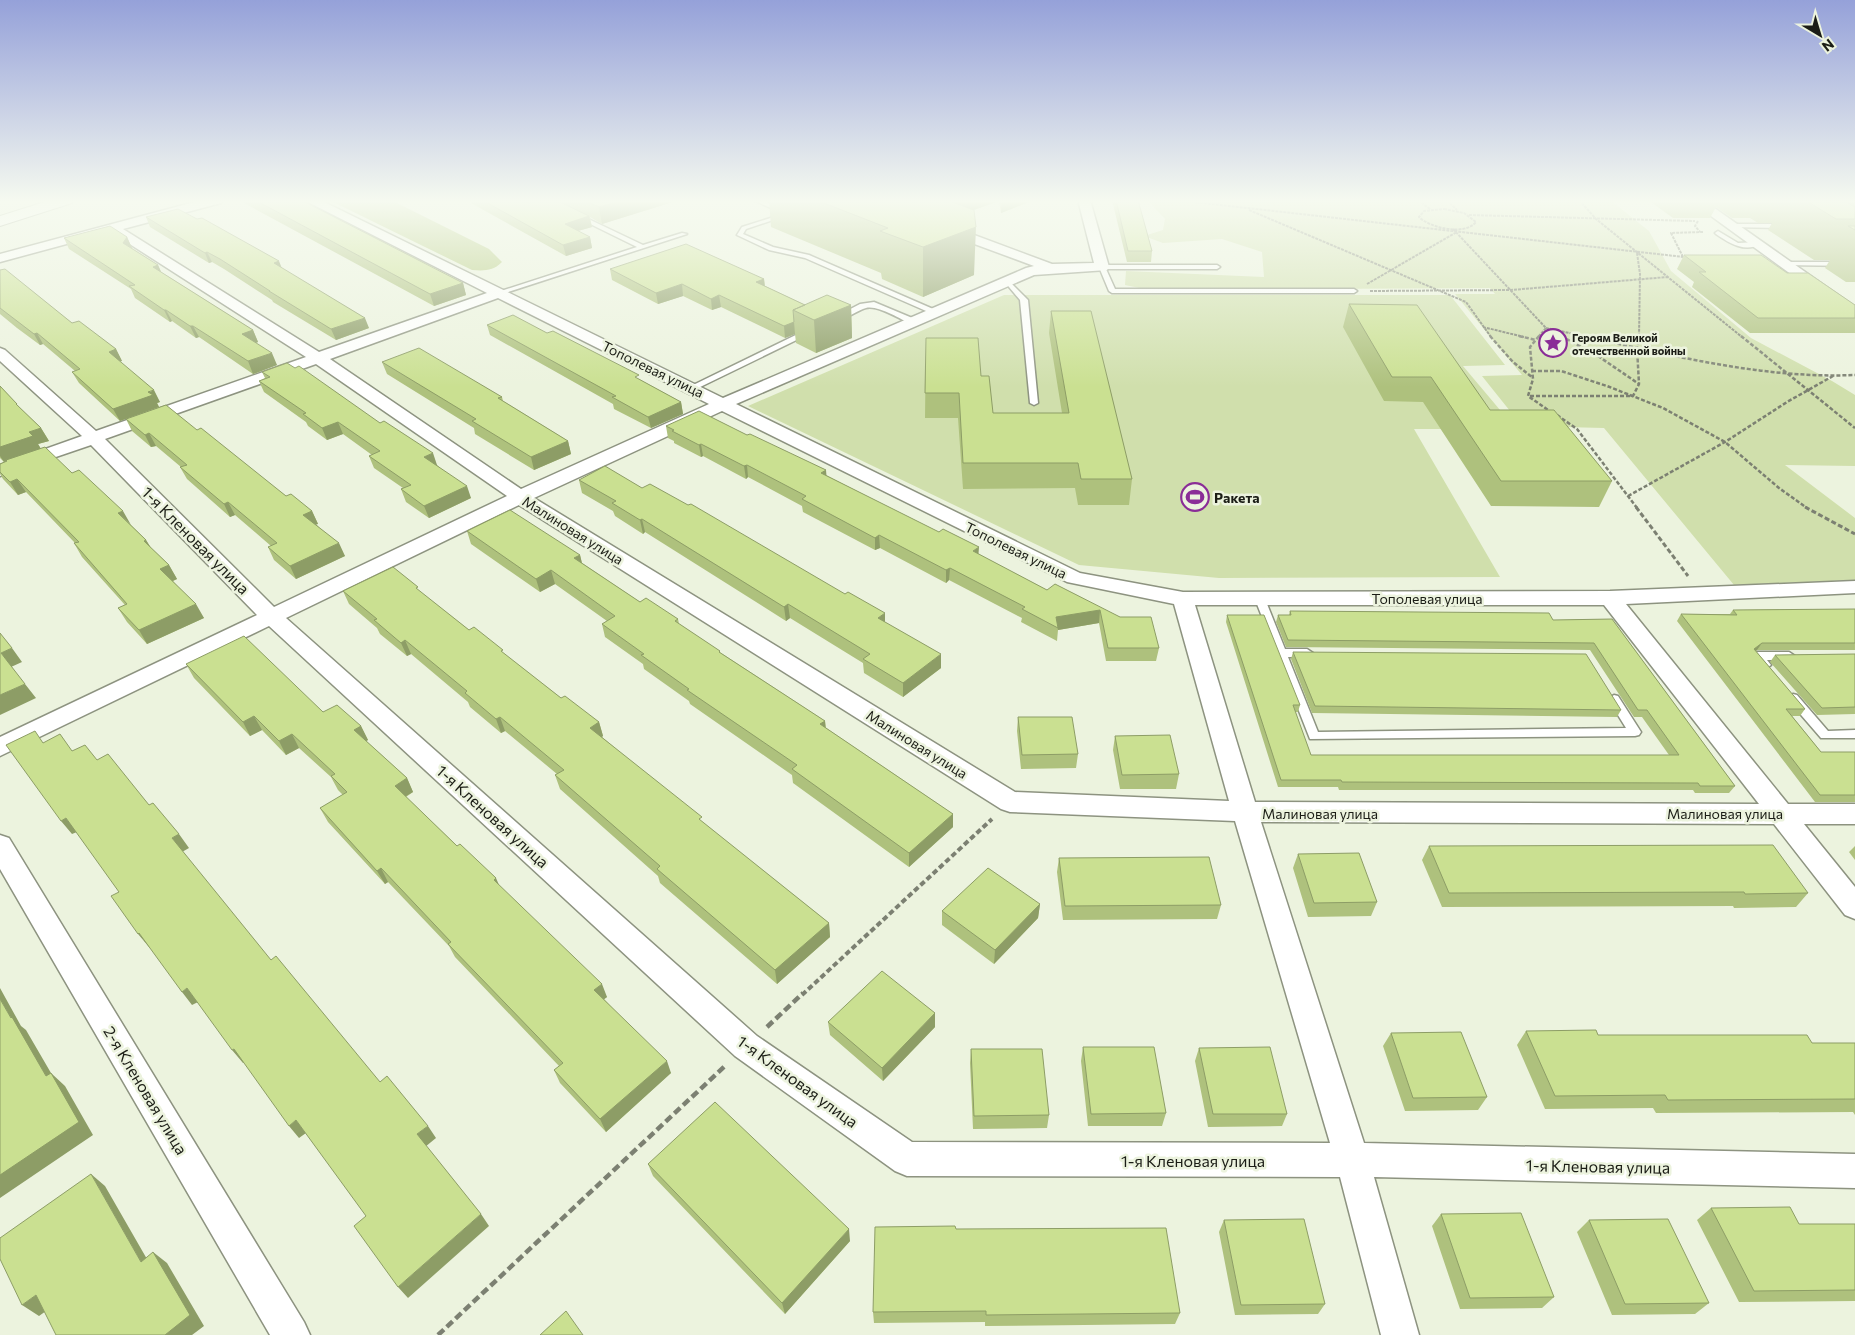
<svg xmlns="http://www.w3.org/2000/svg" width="1855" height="1335" font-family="Commissioner,sans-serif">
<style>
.green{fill:#d0dfac}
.forest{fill:#b1c779}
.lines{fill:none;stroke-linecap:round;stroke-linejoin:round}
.service-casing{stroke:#8d9380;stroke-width:3}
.minor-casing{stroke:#8d9380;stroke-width:3}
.primary-casing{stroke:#8d9380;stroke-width:2}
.path-far4{stroke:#7c8072;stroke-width:2;stroke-dasharray:3 1;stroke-linecap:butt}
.path-far3{stroke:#7c8072;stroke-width:2.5;stroke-dasharray:4 2;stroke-linecap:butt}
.path-far2{stroke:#7c8072;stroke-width:3;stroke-dasharray:5 2.5;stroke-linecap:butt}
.path-far1{stroke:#7c8072;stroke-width:4;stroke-dasharray:5.5 3;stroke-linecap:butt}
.path{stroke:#7c8072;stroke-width:4.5;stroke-dasharray:8 4;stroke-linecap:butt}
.service{fill:#fff;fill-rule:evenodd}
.minor{fill:#fff;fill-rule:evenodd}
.primary{fill:#fff;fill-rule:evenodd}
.wall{fill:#aec17d}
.shaded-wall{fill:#8d9d66}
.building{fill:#cae091;stroke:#8d9d66}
.labels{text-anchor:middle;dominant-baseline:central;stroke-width:5;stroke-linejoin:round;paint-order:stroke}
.far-poi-label{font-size:11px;font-weight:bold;fill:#1b1d16;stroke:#ecf3de;text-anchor:start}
.street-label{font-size:14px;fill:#1b1d16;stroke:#ecf3de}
.poi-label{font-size:14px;font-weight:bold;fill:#1b1d16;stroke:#ecf3de;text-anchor:start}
.near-street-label{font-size:16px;fill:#1b1d16;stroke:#ecf3de}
</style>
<rect width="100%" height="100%" fill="#ecf3de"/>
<path class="green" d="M1155,200H1610L1649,231L1671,271L1751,338L1832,381L1855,395V466L1785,465L1855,518V580L1734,585L1604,428L1522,426L1482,376L1522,375L1455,294H1495L1490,288L1149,290L1125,285L1126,271L1264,277L1262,252L1222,239L1163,243L1144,236L1163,230L1165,219L1149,202Z
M1004,295H1450L1505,365L1463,366L1516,429H1414L1500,577L1219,578L1079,565L748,406Z"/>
<path class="forest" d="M329,200H390L397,203L489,249L502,262C493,271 484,271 472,270Z"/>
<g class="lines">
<defs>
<path id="service" d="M753,200H762L785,211L780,212Z
M783,214L788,215L746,229L743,234L773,247L809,255L940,312L933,314L805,258L769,250L737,235L742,227Z
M576,215H580L643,245L682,233L687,234L502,294H498V292L637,247L576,217Z
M1732,224H1785L1788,226L1785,228L1730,227L1729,226Z
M1718,231L1738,243L1757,242L1760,244C1745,253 1729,243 1716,234L1715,233Z
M1785,262H1855V266L1783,265V263Z
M1102,265H1217L1220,267L1217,269H1106L1115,289H1354L1357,291L1354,293H1112L1109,291L1099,267Z
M1007,279L1028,300L1038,403L1034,405L1030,403L1020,300L1004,281Z
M874,302L917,320L918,322L911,324C900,319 878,305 866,308C857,310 842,323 833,318L860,304Z
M806,330L813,332L694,390L687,388Z
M1260,596L1265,599L1285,649H1307L1313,653L1307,657H1288L1318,732L1626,728L1608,699L1614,695L1618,696L1641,732L1639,735L1635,736L1310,739L1255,599Z
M1757,652H1789L1795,656L1789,660H1767L1771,665L1765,669L1761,668L1751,656Z
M1793,694L1797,695L1828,731L1855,730V738H1821L1789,701L1787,698Z"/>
<path id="minor" d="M202,200H223L221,203L123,229L319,352L487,293L304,200H320L723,398L1026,268L1034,266L942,232L940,229L942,226H950L1052,264L1094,263L1078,200H1090L1109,267L1107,270L1034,275L736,404L1080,573L1183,592L1610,591L1855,581V593L1626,604L1788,804H1855V824H1804L1855,887V919L1845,915L1774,824L1261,822L1364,1143L1855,1154V1188L1374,1177L1419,1335H1381L1340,1177L907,1176L895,1171L735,1056L269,626L0,756V737L257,615L91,445L0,476V465L82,436L0,361V348L5,350L96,431L306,357L111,232L0,262V254ZM498,298L709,404L521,489L330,359ZM316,364L507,496L274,607L105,439ZM722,411L1067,582L1174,604L1229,801L1015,792L534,498ZM519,505L1001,809L1010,812L1235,821L1330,1143L912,1142L757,1036L286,618ZM1195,605H1604L1759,804L1255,802Z
M1689,200H1703L1855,307V318L1850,317Z
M0,835L9,838L304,1322L310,1335H270L0,869Z"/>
<path id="primary" d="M51,200H74L72,203L0,226V216Z"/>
</defs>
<use href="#service" class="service-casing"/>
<use href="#minor" class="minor-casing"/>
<use href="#primary" class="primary-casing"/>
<path class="path-far4" d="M1176,200L1684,257
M1418,200L1430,209
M1447,200L1457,210
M1579,200L1596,219L1742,337
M1444,209L1464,213L1476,222C1465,236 1430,228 1419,217L1424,211Z
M1249,210L1466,302L1491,337
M1469,215L1695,221
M1698,221L1695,226L1700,232
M1453,229L1546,328L1538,337
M1637,253L1640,274L1639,337
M1683,257L1671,233L1703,232
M1367,284L1457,232
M1370,291L1511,290L1668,277
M1483,327L1524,337
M1546,328L1588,337
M1549,329L1563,337"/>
<path class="path-far3" d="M1490,336L1513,362L1533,378
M1519,336L1536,340
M1539,336L1530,347L1533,379L1528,396L1551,412
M1561,336L1598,356L1639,384
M1582,336C1672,355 1762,379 1855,375
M1741,336L1855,428
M1532,371H1561L1607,386L1663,408L1725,442L1779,488L1807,508
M1530,396H1633L1639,384L1637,348L1640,336
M1557,415L1577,429L1637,508
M1628,496L1725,442L1787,402L1833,376"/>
<path class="path-far2" d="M1636,507L1688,576
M1805,507L1855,534"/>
<path class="path-far1" d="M802,995L992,819"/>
<path class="path" d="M767,1027L803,993
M438,1335L726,1065"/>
<use href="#service" class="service"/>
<use href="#minor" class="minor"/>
<use href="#primary" class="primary"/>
</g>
<path class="wall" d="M243,200H301L463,283L466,295L434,306L244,203Z
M471,200H524L529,203H562L561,200H679L602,224L590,217L592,227L578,231L590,237L592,248L566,256L471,203Z
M769,200H1034L1001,213L999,201L974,210V275L923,297L882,279L881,273L771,227Z
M1112,200H1138L1152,251L1151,262H1127Z
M1648,200H1855V282H1846L1825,268L1830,260H1814L1768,230L1772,223H1758L1750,218H1732L1716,207L1710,218H1673Z
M146,217L282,268L369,328L336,340L273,302L272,300L224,269L212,262L209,263L150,227Z
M127,237L132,248L158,265L161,272L253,330L258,342L256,343L277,365L253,374L199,337L196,338L172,321L170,322L135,298L131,289L69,249L64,238Z
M1684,255L1787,273L1855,305V333H1750L1692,287L1694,282L1677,269Z
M610,269L764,279L765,286L805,305H851L852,338L816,353L796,343L795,334L785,338L721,307L712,310L683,296L658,304L612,280Z
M0,270L72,323L116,349L122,361H120L160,402L157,403L159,407L120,421L79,383L72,372L75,371L43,344L40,345L17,328L0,314Z
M1349,304L1490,410L1612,481L1599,507L1491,506L1423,402L1384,401L1343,327Z
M1051,311L1132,479L1129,505H1078L1075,488L963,489L958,418H925L926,338L981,376L993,413H1062L1049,333Z
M487,325L639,379L681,402L683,414L651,428L614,409L613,404L490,335Z
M382,362L502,397L503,401L568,441L571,454L534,470L475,434L474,428L387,374Z
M262,372L437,465L471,498L429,518L406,502L401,489L403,488L374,468L369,456L372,455L343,434L327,440L308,426L306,422L264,392L259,381L265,378Z
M0,386L20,408L41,428L49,441L38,444L41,449L72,473L131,525L146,540L151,548L169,565L177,579L173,581L204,618L147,644L127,622L118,608L125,605L82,557L74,543H75L26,492L18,495L3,479L0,474V464L7,462V461L4,462L0,458Z
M126,419L197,430L286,496L312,511L318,524H316L345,556L296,579L274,560L268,547L271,546L235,515L230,517L187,479L180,467H181L156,446L151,447L132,431Z
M666,426L747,435L826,470V475L1047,590L1120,617L1159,648L1156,661H1106L1099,623L1058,630L1057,641L1021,622L1022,618L949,580L946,583L880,548L875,550L803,512L802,506L748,477L746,479L703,456L701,457L674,443V441L668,438Z
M579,480L642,488L885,622L941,668L903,697L864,673L863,663L790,618L786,621L645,532L643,534L615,516L613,511L582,493Z
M467,531L580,555L582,563L640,602L678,619L679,624L721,653L825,721L826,728L953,814V827L909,867L793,783L792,775L690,704L689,701L644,669L643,664L605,637L602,624L607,621L555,584L540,592L471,544Z
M343,591L420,592L469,630L504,654L561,698L599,722L603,736L602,737L703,823L829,923L830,937L777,984L660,883L658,876L560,789L555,775L557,774L505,731L501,733L470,707L468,702L411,654L407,656L380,634L377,628L349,604Z
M1855,609V650H1757L1756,651L1805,709L1800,716H1792L1821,752H1855V802H1815L1677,621L1681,614H1730L1733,610Z
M1290,611L1553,620L1612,619L1735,786L1729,793H1695L1693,790H1339L1338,787H1278L1226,622L1227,615L1300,705L1298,712H1295L1311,755H1669L1642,717H1634L1590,650L1286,647L1276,622L1278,615H1289Z
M1293,652L1621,710L1617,717L1312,713L1291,659Z
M1855,654V714L1817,715L1770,662L1775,655Z
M186,664L323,712L361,726L368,740L366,741L407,778L413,792L406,797L499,886L607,997L604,999L671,1073L606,1132L560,1083L554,1070L559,1066L455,957L449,946L388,882L385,884L328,822L320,808L343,795L338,790L331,777L299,748L286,755L262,730L250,736L194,678Z
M1018,717L1078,754L1076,768L1021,769L1017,731Z
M1115,736L1179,774L1176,789H1120L1113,750Z
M1429,846L1808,893L1796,907L1734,908L1733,906L1442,907L1422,860Z
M1855,846V860L1849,852Z
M1298,854L1377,902L1371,916L1308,917L1293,868Z
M1059,858L1221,905L1217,919L1063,920L1057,872Z
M1040,904L1038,918L994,964L942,925V911Z
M828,1022L935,1027L883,1081L830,1035Z
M1526,1031L1598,1035L1812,1043H1855V1115L1853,1112L1656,1113L1653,1108L1545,1109L1517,1045Z
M1391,1033L1487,1097L1478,1110L1405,1111L1383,1046Z
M1083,1047L1166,1113L1162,1126H1088L1081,1061Z
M1199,1048L1287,1114L1282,1126L1208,1127L1195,1061Z
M971,1049L1049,1115L1047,1128L973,1129L970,1063Z
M648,1164L850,1241L785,1314L653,1176Z
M1711,1208L1799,1224H1855V1301L1739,1302L1697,1220Z
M1441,1214L1554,1297L1542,1308L1460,1309L1432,1226Z
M1224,1220L1325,1304L1318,1314L1235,1315L1219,1232Z
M1589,1220L1709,1303L1695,1314L1612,1315L1577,1232Z
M956,1229L1180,1313L1175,1324L985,1326V1322L874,1323L873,1312Z"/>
<path class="shaded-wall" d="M624,200H679L602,224L599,207Z
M942,200H999V201L942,221Z
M1002,200H1034L1001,213Z
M589,216L592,227L567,234L565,224Z
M976,227L974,275L923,297V247Z
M127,237L132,248L128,253L123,243Z
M590,237L592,248L566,256L563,245Z
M207,252L212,262L209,263L205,253Z
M279,261L283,271L274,263Z
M158,265L163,276L153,267Z
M764,279L765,290L756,282Z
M463,283L466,295L434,306L430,294Z
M682,284L683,296L658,304L656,293Z
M719,295L721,307L712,310L711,299Z
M851,305L852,338L816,353L814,320Z
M164,310H166L172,321L170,322Z
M365,318L369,328L336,340L331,329Z
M794,322L795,334L785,338L784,326Z
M190,326H193L199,337L196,338Z
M253,330L258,342L247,346L242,334Z
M37,333L43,344L40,345L34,334Z
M116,349L122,361L115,363L109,352Z
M272,353L277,365L253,374L248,361Z
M154,390L160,402L157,403L159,407L120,421L113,409Z
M681,402L683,414L651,428L648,417Z
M338,422L343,434L327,440L322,428Z
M41,428L49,441L38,444L41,449L4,462L0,456V447L29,432Z
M149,433L156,446L151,447L145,435Z
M568,441L571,454L534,470L531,457Z
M701,444L703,456L701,457L699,445Z
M433,453L437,465L428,469L424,457Z
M747,465L748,477L746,479L744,466Z
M826,470L827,482L821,473Z
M17,479L26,492L18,495L10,482Z
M467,486L471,498L429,518L424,506Z
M228,502L235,515L230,517L224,504Z
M123,511L131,525L118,513Z
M312,511L318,524L309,527L303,515Z
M642,519L645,532L643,534L640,520Z
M879,535L880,548L875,550V538Z
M146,540L154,553L144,541Z
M339,543L345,556L296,579L290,566Z
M979,547L978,560L973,551Z
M580,555L583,568L574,558Z
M169,565L177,579L168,583L160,569Z
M950,568L949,580L946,583V570Z
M551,570L555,584L540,592L536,579Z
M196,604L204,618L147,644L139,630Z
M788,604L790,618L786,621L784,607Z
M1100,610L1099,623L1058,630L1056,617Z
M885,613V627L878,618Z
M405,640L411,654L407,656L401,643Z
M1762,643L1757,650L1749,656L1754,649Z
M12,648L22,662L11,667L1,653Z
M941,654V668L903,697V683Z
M25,684L36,698L0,715V695Z
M254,716L262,730L250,736L243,722Z
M500,717L505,731L501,733L496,719Z
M825,721L826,735L820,724Z
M599,722L603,736L594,742L590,728Z
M361,726L368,740L361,744L354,730Z
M292,734L299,748L286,755L279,741Z
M407,778L413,792L401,799L395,786Z
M953,814V827L909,867V853Z
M66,818L77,832L72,834L61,821Z
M179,834L189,848L182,852L172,838Z
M381,868L388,882L385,884L377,871Z
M496,878L502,892L494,880Z
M1040,904L1038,918L994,964L995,950Z
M829,923L830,937L777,984L775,970Z
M139,933L150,946L149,947L138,934Z
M602,984L607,997L599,1003L594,990Z
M0,988L21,1026L26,1030L51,1073L65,1086L93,1135L0,1198V1175L46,1076L11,1018L0,999Z
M187,988L198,1002L192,1005L182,992Z
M935,1013V1027L883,1081L882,1068Z
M234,1049L245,1062L243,1063L232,1050Z
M667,1061L671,1073L606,1132L600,1119Z
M296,1120L306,1133L299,1138L289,1126Z
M428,1126L436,1138L425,1147L417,1134Z
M91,1174L105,1186L155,1273L141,1262Z
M481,1214L489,1226L408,1298L398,1287Z
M849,1229L850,1241L785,1314L782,1303Z
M153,1252L167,1263L204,1326L192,1335H165Z
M36,1295L53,1306L39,1316L22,1305Z"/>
<path class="building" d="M255,200H301L463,283L430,294Z
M482,200H524L529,203L538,200H556L589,216L565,224L590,237L563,245Z
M584,200H624L599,207Z
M816,200H947L974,210L976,227L923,247L880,231L888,228Z
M1116,200H1138L1152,251H1128Z
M1805,200H1843L1855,207V219H1836Z
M178,209L197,219L202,218L279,261L274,263L365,318L331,329L269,291H270L220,259L207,252L205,253L146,217Z
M110,226L127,237L123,243L158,265L153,267L253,330L242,334L272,353L248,361L193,326H190L166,310H164L129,286L135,285L64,238Z
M1848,226H1855V230Z
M686,244L764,279L756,282L805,305L793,310L794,322L784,326L719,295L711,299L682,284L656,293L610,269Z
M1684,255H1761L1787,273H1808L1855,305V318H1758L1699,272H1706Z
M5,269L72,323L79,321L116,349L109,352L154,390L148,392L153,395L113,409L72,372L80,369L37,333L34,334L0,308V270Z
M827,295L851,305L814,320L793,310Z
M1349,304L1417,305L1490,410H1554L1612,481H1501L1431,377H1392Z
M1051,311H1091L1132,479H1081L1078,463H963L959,393H925L926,338H978L981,376H989L993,413H1069Z
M513,315L547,333L553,331L639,375L635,377L681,402L648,417L612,397L616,396L487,325Z
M419,348L502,397L498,398L568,441L531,457L472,421L476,419L382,362Z
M287,363L295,368L299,366L380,423L384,421L433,453L424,457L467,486L424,506L401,489L411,485L369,456L380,451L338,422L322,428L303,414L306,413L259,381L270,377L262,372Z
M0,386L17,404H16L41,428L29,432L33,436L0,447Z
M166,405L197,430L201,428L286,496L291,494L312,511L303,515L339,543L290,566L268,547L277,543L228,502L224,504L180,467L187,465L149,433L145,435L126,419Z
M699,411L747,435L750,434L826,470L821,473L939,532L943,529L979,547L973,551L1047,590L1055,584L1120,617H1151L1159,648H1108L1100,610L1056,617L1058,628L1022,609L1025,607L950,568L946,570L879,535L875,538L802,499L806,496L747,465L744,466L701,444L699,445L672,431L674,430L666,426Z
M45,447L72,473L79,470L123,511L118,513L146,540L144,541L169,565L160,569L196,604L139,630L118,608L127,604L74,543L79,542L17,479L10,482L0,472V464L7,461L6,460Z
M605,466L642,488L650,484L688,505L691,504L845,594L848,592L885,613L878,618L941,654L903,683L863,659L870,654L788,604L784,607L642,519L640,520L612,503L616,501L579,480Z
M510,510L580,555L574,558L640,602L646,598L678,619L675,621L720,651L719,652L825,721L820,724L953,814L909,853L792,769L797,765L687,690L689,689L641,655L644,654L602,624L615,616L551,570L536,579L467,531Z
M393,567L418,587L416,588L469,630L474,627L503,650L501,651L561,698L565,696L599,722L590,728L702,817L699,819L829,923L775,970L657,869L660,866L555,775L564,770L500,717L496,719L465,693L467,691L405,640L401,643L374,620L377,619L343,591Z
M1855,609V643H1762L1754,649L1805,709H1786L1821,752H1855V795H1820L1681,614L1737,615L1733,610Z
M1290,611L1549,613L1553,620L1612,619L1735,786H1700L1698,783L1342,782L1341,780H1281L1227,615H1264L1300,705H1293L1311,755H1679L1647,710H1638L1594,643L1288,640L1278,615H1291Z
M0,633L12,648L1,653L25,684L0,695Z
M244,636L323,712L337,705L361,726L354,730L407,778L395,786L457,846L460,844L496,878L494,880L602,984L594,990L667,1061L600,1119L554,1070L563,1063L448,944L451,942L381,868L377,871L320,808L347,792L331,776L335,774L292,734L279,741L254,716L243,722L186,664Z
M1293,652L1586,654L1621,710L1315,706Z
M1855,654V707L1822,708L1775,655Z
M1018,717H1072L1078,754L1022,755Z
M35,731L43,743L60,734L72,751L85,745L97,760L108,754L149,805L153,803L179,834L172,838L271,960L276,956L380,1082L387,1076L428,1126L417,1134L481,1214L398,1287L354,1226L366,1216L296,1120L289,1126L234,1049L232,1050L187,988L182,992L139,933L138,934L111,896L119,892L66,818L61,821L6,745Z
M1170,735L1179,774L1122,775L1115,736Z
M1773,845L1808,893L1745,894L1744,892L1449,893L1429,846Z
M1359,853L1377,902L1314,903L1298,854Z
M1209,857L1221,905L1065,906L1059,858Z
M988,868L1040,904L995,950L942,911Z
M882,971L935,1013L882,1068L828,1022Z
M0,999L11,1018L12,1017L46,1076L51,1073L79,1122L0,1175Z
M1596,1030L1598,1035H1807L1812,1043H1855V1099L1668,1100L1665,1095L1555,1096L1526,1031Z
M1461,1032L1487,1097L1413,1098L1391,1033Z
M1083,1047H1154L1166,1113L1091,1114Z
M1270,1047L1287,1114H1213L1199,1048Z
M971,1049H1042L1049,1115L974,1116Z
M715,1102L849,1229L782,1303L648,1164Z
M91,1174L141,1262L153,1252L190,1315L165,1335H56L36,1295L22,1305L0,1259V1238Z
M1790,1207L1799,1224H1855V1290L1754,1291L1711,1208Z
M1521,1213L1554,1297L1470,1298L1441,1214Z
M1304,1219L1325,1304L1241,1305L1224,1220Z
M1668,1219L1709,1303L1625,1304L1589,1220Z
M955,1226L956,1229L1166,1228L1180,1313L986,1315V1311L873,1312L875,1227Z
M566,1311L583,1335H540Z"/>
<linearGradient id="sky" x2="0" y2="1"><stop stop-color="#95a1d9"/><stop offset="0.52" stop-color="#f6faf0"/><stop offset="1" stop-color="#f6faf0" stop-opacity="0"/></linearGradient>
<rect width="1855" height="387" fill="url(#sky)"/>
<defs>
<symbol id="sight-ring" viewBox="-11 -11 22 22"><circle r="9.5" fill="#ecf3de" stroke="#8a2d97" stroke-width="1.5"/><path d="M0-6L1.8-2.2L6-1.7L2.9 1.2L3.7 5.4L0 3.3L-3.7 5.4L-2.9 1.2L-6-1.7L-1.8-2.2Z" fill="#8a2d97"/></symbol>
<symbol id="stadium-ring" viewBox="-11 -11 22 22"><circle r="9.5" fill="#ecf3de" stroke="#8a2d97" stroke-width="1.5"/><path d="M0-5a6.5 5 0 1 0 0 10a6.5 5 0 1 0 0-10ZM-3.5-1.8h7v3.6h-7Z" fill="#8a2d97"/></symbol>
</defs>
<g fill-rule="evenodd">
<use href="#sight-ring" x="1537" y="327" width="32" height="32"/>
<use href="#stadium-ring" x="1179" y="481" width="32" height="32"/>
</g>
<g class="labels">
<g class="far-poi-label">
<text x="1572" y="337">Героям Великой<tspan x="1572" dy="13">отечественной войны</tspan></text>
</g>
<g class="street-label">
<text transform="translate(653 369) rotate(26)">Тополевая улица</text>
<text transform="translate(573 530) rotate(32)">Малиновая улица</text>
<text transform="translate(1016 550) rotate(26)">Тополевая улица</text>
<text x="1427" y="598">Тополевая улица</text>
<text transform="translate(917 744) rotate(32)">Малиновая улица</text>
<text x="1320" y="813">Малиновая улица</text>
<text x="1725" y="813">Малиновая улица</text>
</g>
<g class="poi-label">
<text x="1214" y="497">Ракета</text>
</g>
<g class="near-street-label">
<text transform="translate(196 540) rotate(45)">1-я Кленовая улица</text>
<text transform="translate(493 816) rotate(42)">1-я Кленовая улица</text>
<text transform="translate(798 1081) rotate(36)">1-я Кленовая улица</text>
<text transform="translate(146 1090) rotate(59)">2-я Кленовая улица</text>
<text x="1193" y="1160">1-я Кленовая улица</text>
<text transform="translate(1598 1166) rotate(1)">1-я Кленовая улица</text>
</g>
</g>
<g transform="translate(1820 35) rotate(142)" stroke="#ecf3de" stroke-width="4" paint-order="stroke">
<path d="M0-4L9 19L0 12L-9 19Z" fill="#1b1d16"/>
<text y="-8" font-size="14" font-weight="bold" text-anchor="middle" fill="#1b1d16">N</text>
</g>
</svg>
